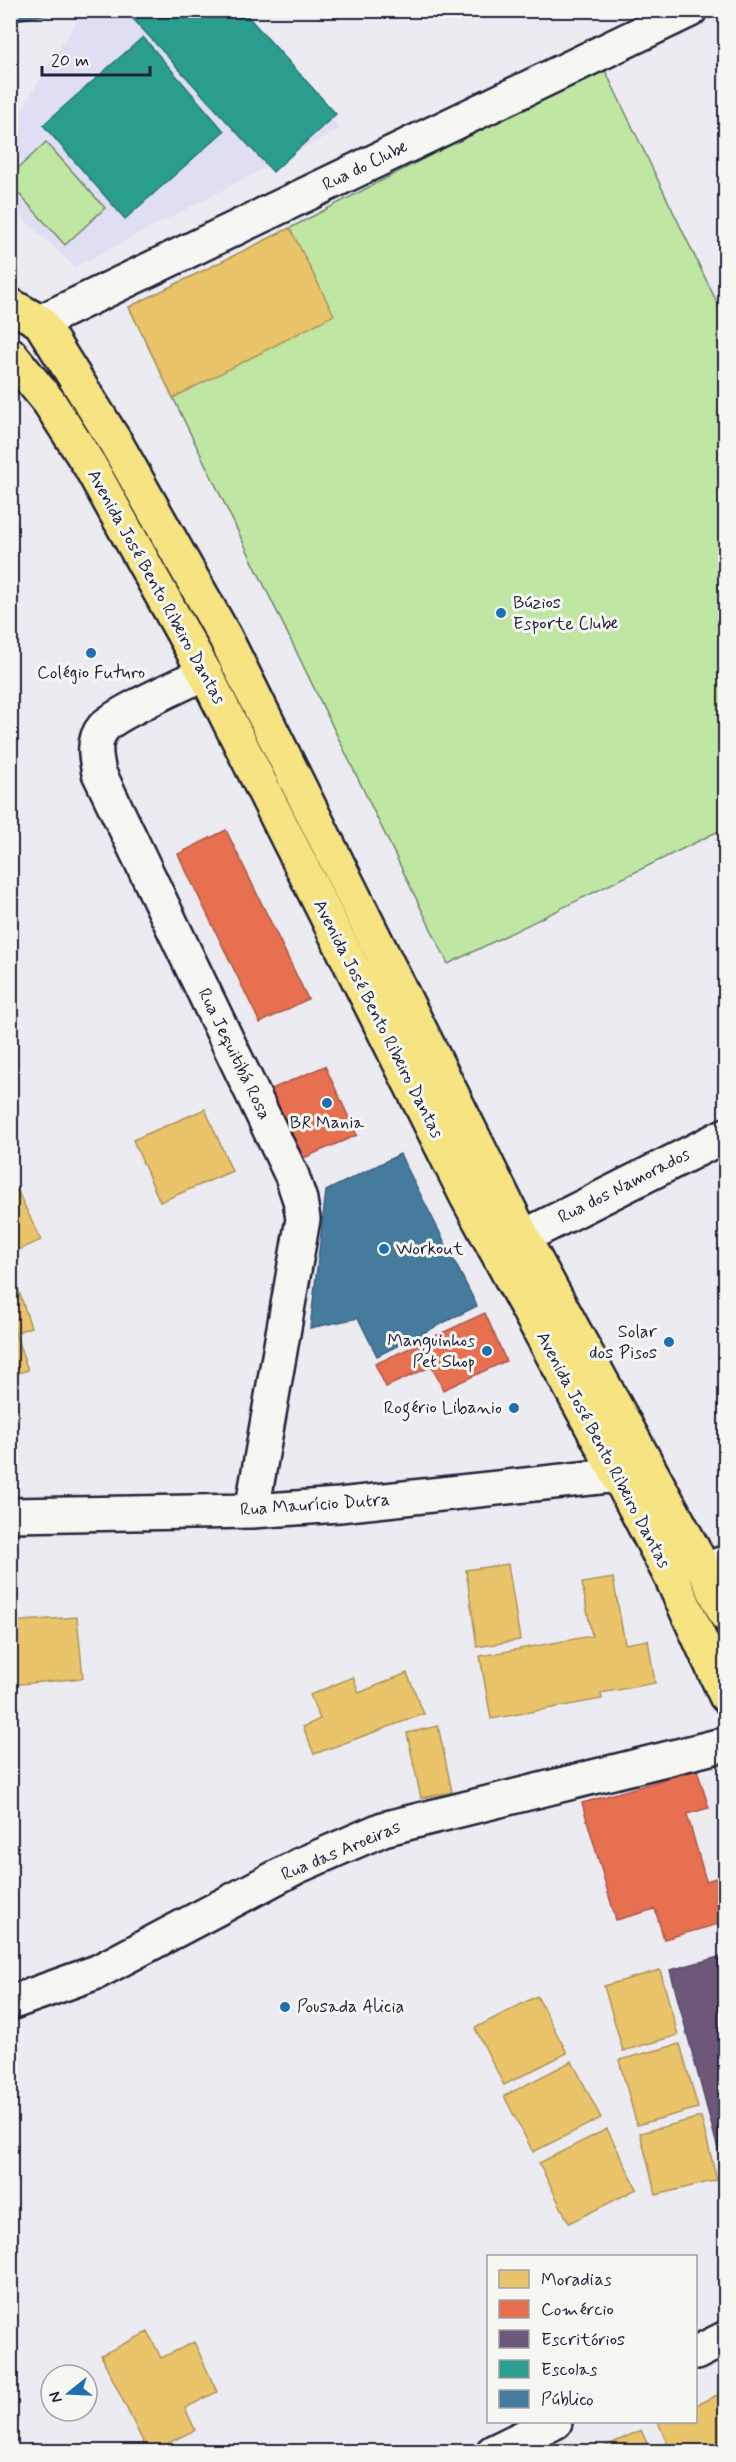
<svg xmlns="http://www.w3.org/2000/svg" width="736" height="2462" font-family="Mynerve,sans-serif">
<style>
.built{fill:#e0def2}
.green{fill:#bfe6a2;stroke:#70846e;stroke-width:1.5}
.homes{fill:#e9c46a;stroke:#ad935c;stroke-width:1.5}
.shops{fill:#e76f51;stroke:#ac584a;stroke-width:1.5}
.offices{fill:#6d597a;stroke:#564867;stroke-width:1.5}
.schools{fill:#2a9d8f;stroke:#287876;stroke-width:1.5}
.public{fill:#457b9d;stroke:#3a6080;stroke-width:1.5}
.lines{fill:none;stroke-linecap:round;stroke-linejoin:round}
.street-casing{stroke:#22223b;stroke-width:38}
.primary-casing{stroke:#22223b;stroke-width:38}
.street{stroke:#f6f6f2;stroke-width:33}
.primary{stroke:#f6e381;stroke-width:33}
.poi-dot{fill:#1f6fb2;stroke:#f6f6f2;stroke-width:2}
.labels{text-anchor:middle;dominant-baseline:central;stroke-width:6;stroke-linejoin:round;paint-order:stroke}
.street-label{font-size:18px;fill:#22223b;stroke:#f6f6f2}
.poi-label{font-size:18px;fill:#22223b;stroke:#f6f6f2;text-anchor:start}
</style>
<rect width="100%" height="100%" fill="#ecebf2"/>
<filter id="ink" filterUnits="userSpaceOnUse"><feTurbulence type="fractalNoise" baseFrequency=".0167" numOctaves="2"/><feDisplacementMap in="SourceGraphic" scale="12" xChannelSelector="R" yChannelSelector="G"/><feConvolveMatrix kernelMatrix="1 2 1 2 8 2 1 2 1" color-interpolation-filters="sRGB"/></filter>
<g filter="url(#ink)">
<path class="built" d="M241,10L340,129L75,267L11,207L10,128L83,11Z"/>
<path class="green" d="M603,66L725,319V828L448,964L129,307L290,228Z
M46,142L105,208L65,245L11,185V175Z"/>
<path class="homes" d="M290,228L334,315L173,398L129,307Z
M205,1109L232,1171L160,1202L133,1140Z
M17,1190L41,1240L10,1254V1194Z
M16,1283L31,1327L15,1333L28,1370L10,1376V1285Z
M508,1564L520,1640L477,1647L466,1570Z
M613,1578L625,1644L648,1640L655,1683L601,1693L602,1699L491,1719L480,1656L592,1636L582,1583Z
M77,1617L83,1678L10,1685V1622Z
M407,1673L424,1714L314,1754L303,1727L320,1719L310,1695L353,1677L359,1693Z
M438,1726L452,1792L421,1798L407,1733Z
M660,1970L678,2035L623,2051L604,1986Z
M537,1996L567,2053L504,2085L475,2028Z
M680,2044L698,2108L637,2125L619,2060Z
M572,2061L601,2118L533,2152L504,2096Z
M701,2117L717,2180L656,2195L640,2133Z
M607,2129L637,2189L569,2223L539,2163Z
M148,2332L161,2358L194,2342L217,2392L185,2408L195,2430L150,2452H148L101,2355Z
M726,2391V2452H671L658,2422H696V2405Z
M641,2430L651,2452H593Z"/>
<path class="shops" d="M226,830L308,999L260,1023L178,854Z
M325,1066L357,1135L299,1160L267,1091Z
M485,1313L506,1361L443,1390L432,1366L386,1387L375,1364Z
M697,1770L709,1808L687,1814L706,1881L726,1875V1922L664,1939L655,1909L616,1920L582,1803Z"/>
<path class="offices" d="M726,1955V2179L670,1970Z"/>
<path class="schools" d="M125,10H242L336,114L273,172Z
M143,37L224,131L125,219L43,125Z"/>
<path class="public" d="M10,10H44L45,15L10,21Z
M400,1154L477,1306L377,1356L358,1318L310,1328L326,1191Z"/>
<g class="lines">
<defs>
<path id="street" d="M40,322L690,10
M205,673C185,683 114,714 103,728C92,741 96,758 99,773L292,1176L300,1200L303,1219L252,1511
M523,1237L726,1135
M10,1515L252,1511L339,1505L618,1475
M705,1571L726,1562
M10,2003L97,1972L298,1866L383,1829L726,1744
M696,2353L726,2338
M493,2452L555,2422"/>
<path id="primary" d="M10,305L40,322L116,443L225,637L523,1237L705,1571L726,1615
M10,354L49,402L90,466L205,673L467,1197L618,1475L672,1579L726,1696"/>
</defs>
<use href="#street" class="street-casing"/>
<use href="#primary" class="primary-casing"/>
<use href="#street" class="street"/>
<use href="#primary" class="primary"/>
</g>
</g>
<g class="poi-dot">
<circle cx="501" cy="613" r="6"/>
<circle cx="91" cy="653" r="6"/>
<circle cx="327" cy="1103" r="6"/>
<circle cx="384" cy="1249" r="6"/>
<circle cx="669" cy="1342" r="6"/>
<circle cx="487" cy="1351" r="6"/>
<circle cx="514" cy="1408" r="6"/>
<circle cx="285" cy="2007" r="6"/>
</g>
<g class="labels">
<g class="street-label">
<text transform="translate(365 166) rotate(-26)">Rua do Clube</text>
<text transform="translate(156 587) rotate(61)">Avenida José Bento Ribeiro Dantas</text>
<text transform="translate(378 1019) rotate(63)">Avenida José Bento Ribeiro Dantas</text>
<text transform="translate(234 1054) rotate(64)">Rua Jequitibá Rosa</text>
<text transform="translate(624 1186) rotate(-27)">Rua dos Namorados</text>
<text transform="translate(603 1450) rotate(62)">Avenida José Bento Ribeiro Dantas</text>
<text transform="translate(315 1505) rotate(-4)">Rua Maurício Dutra</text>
<text transform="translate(341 1851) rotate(-23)">Rua das Aroeiras</text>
</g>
<g class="poi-label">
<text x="513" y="603">Búzios<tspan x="513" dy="21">Esporte Clube</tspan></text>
<text x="91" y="673" text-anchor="middle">Colégio Futuro</text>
<text x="327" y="1123" text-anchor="middle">BR Mania</text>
<text x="396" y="1249">Workout</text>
<text x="657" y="1332" text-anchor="end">Solar<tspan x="657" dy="21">dos Pisos</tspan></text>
<text x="475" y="1341" text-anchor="end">Manguinhos<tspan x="475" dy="21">Pet Shop</tspan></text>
<text x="502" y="1408" text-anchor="end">Rogério Libanio</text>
<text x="297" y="2007">Pousada Alicia</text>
</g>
</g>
<rect width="736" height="2462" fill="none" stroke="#f6f6f2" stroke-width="36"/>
<rect x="18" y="18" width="700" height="2426" fill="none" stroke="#22223b" stroke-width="2" filter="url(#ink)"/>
<rect x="487" y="2255" width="210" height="168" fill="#f6f6f2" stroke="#a1a1a9" stroke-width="1.5"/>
<rect x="499" y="2270" width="30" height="18" fill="#e9c46a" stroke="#a1a1a9" stroke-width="1.5"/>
<text x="541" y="2285" font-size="18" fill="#22223b">Moradias</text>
<rect x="499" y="2300" width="30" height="18" fill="#e76f51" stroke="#a1a1a9" stroke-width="1.5"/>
<text x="541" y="2315" font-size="18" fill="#22223b">Comércio</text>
<rect x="499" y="2330" width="30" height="18" fill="#6d597a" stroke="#a1a1a9" stroke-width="1.5"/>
<text x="541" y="2345" font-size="18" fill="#22223b">Escritórios</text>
<rect x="499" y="2360" width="30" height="18" fill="#2a9d8f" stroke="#a1a1a9" stroke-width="1.5"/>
<text x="541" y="2375" font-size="18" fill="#22223b">Escolas</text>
<rect x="499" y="2390" width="30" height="18" fill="#457b9d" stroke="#a1a1a9" stroke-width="1.5"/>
<text x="541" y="2405" font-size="18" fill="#22223b">Público</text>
<g transform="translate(69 2393) rotate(252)"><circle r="28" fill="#f6f6f2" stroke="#a1a1a9" stroke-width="1.5"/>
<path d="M0-4.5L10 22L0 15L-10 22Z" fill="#1f6fb2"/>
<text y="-9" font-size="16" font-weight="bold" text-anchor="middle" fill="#22223b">N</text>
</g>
<path d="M42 66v9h108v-9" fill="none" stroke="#22223b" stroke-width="3"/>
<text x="51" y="66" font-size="18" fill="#22223b" stroke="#f6f6f2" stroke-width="4.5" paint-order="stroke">20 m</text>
</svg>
